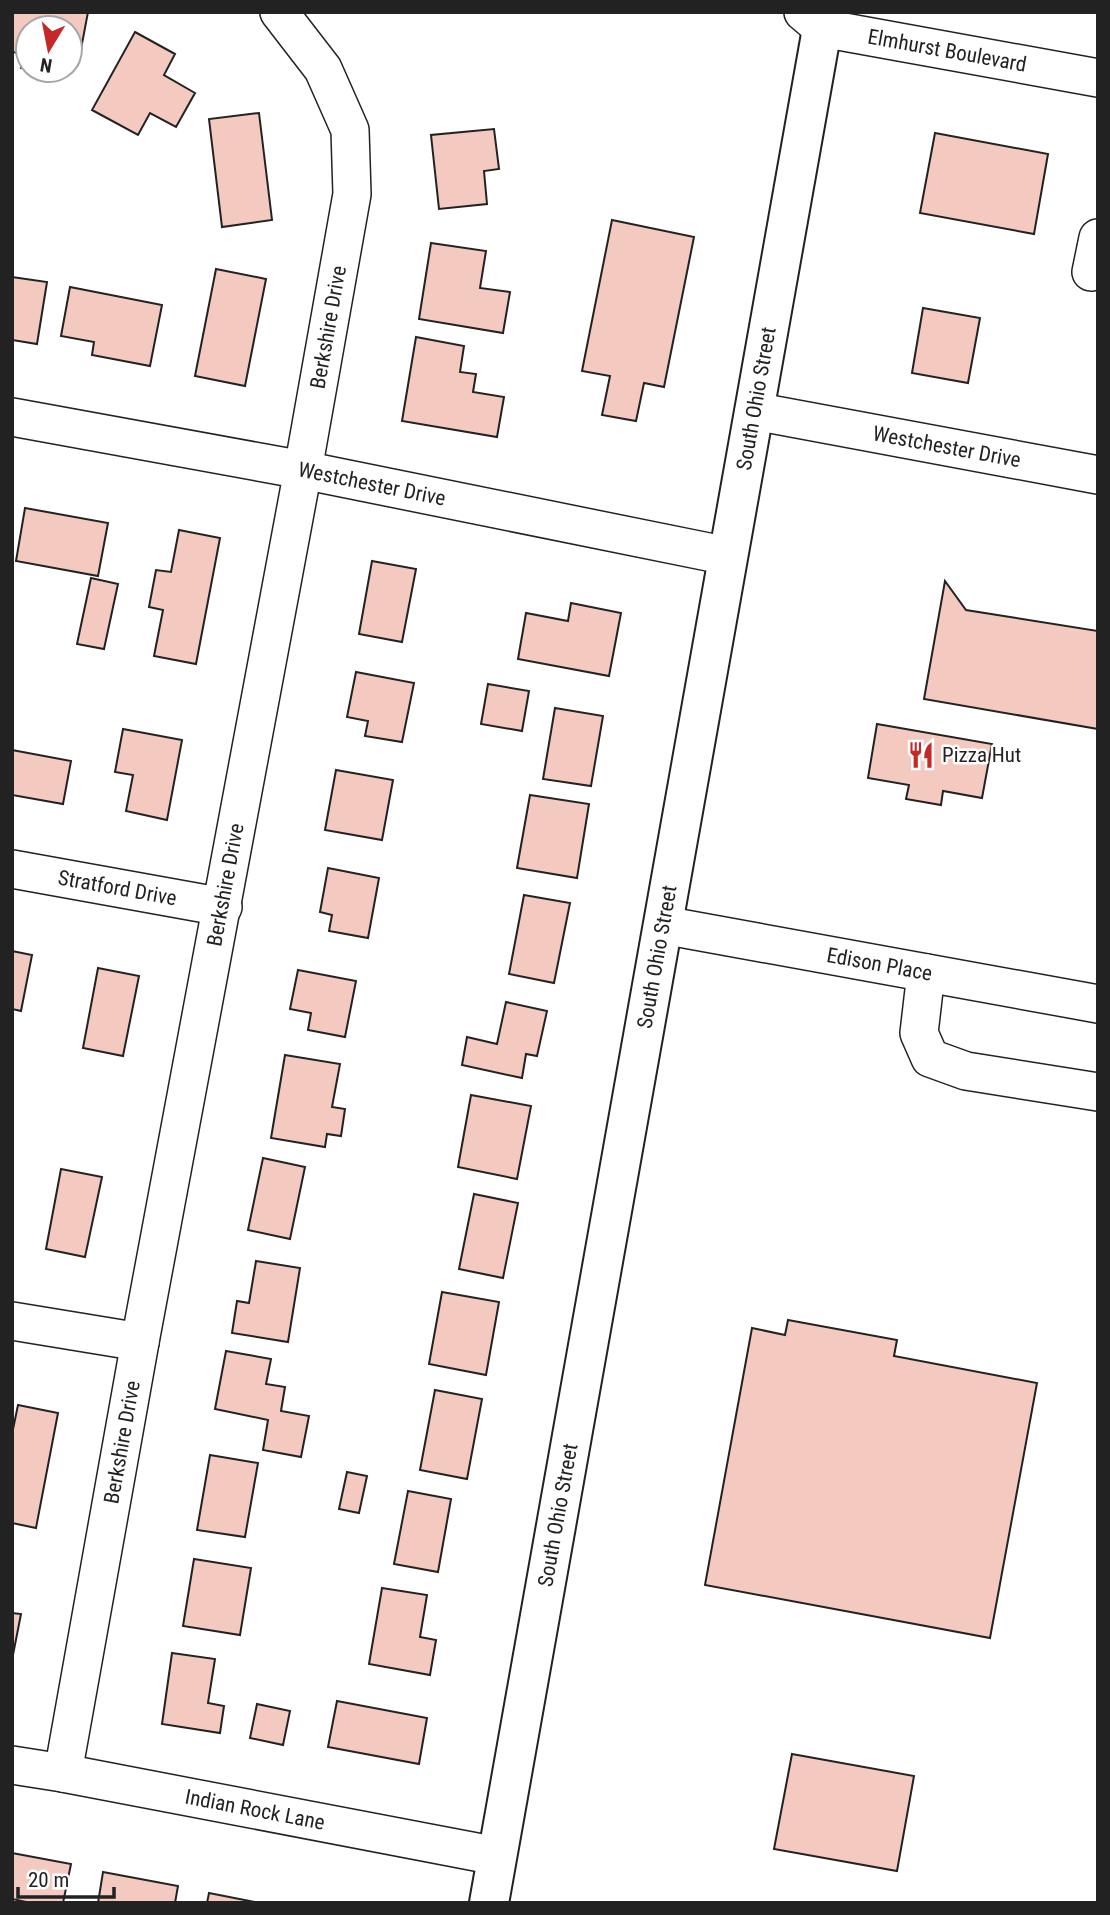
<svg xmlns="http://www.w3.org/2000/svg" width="1110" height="1915" font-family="'Roboto Condensed',sans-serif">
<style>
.building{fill:#f3c9c0;stroke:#222;stroke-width:2}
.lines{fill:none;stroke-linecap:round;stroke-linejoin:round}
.minor-casing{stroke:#222;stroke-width:40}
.major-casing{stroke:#222;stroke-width:42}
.minor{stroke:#fff;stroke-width:37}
.major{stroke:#fff;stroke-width:38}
.labels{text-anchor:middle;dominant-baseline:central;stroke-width:5;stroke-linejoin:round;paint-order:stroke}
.street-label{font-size:21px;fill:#222;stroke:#fff}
.poi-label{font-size:21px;fill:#222;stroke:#fff;text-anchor:start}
</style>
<rect width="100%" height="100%" fill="#fff"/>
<path class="building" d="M12,12H88L78,65L70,64V28H28V69L21,68L24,54L12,52Z
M135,32L175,54L164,75L195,93L176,127L150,113L138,135L92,110Z
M259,113L272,220L222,227L209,119Z
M494,129L499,169L484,171L487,204L439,209L431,135Z
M935,133L1048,154L1034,234L920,213Z
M612,220L694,237L664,387L644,383L636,421L602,415L610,376L582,371Z
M431,243L486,251L480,288L510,292L503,333L419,319Z
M216,269L266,279L245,386L195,376Z
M12,277L47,282L37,344L12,340Z
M70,287L162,305L150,366L92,355L94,342L61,336Z
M923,308L980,318L968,383L912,373Z
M416,337L464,346L460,372L476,374L473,392L504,397L497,437L402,421Z
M25,508L108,523L98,576L16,561Z
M179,530L220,538L196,664L154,656L163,610L149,607L156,570L171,572Z
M372,561L416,569L402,642L359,634Z
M91,578L118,584L104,649L77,644Z
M945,581L966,610L1098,631V729L924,699Z
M571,603L621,613L609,676L518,659L526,613L568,621Z
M356,672L414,683L402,742L365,736L368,721L347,717Z
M488,684L529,691L522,731L481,724Z
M555,708L603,716L591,786L543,779Z
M877,724L992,744L982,798L943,791L941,805L906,799L909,785L868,778Z
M123,729L182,740L167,820L126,811L133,775L115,772Z
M12,750L71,761L63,804L12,795Z
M336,770L393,780L382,840L325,830Z
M530,795L589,804L577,878L517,868Z
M328,868L379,878L368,938L329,931L332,915L320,912Z
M524,895L570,903L554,983L509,974Z
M12,951L32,955L21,1011L12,1009Z
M98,968L139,976L123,1056L83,1048Z
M298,970L356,981L345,1037L308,1030L311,1013L290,1009Z
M506,1002L547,1011L537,1056L526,1054L522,1078L462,1065L467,1037L497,1044Z
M285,1055L340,1064L332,1107L345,1109L341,1136L327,1134L325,1147L271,1138Z
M471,1095L531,1106L517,1179L458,1167Z
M263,1158L305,1167L290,1239L248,1230Z
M61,1169L102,1177L85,1257L46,1249Z
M474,1194L518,1203L503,1278L459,1269Z
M256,1261L300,1268L288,1342L232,1333L237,1301L249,1303Z
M442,1292L499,1302L486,1375L429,1364Z
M788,1320L897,1340L894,1356L1037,1383L990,1638L705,1585L752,1328L785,1335Z
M226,1351L271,1359L266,1384L285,1387L281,1411L309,1416L301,1457L263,1450L268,1420L215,1409Z
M435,1390L482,1399L467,1479L420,1470Z
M18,1405L58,1413L36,1528L12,1523V1434Z
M210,1455L258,1463L245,1537L197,1530Z
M347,1472L367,1476L359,1513L339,1509Z
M408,1491L451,1499L438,1572L394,1564Z
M194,1559L251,1568L240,1635L183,1626Z
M382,1588L427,1595L420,1637L436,1640L430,1675L369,1664Z
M12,1613L21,1614L12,1660Z
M172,1653L215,1659L208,1703L224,1706L220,1733L162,1724Z
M337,1701L427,1718L419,1764L328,1747Z
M257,1704L290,1711L283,1745L250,1738Z
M792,1754L914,1776L897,1871L774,1849Z
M12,1853L71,1864L63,1903H31L12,1899Z
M103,1872L178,1886L175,1903H98Z
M209,1893L260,1903H207Z"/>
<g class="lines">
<defs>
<g id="minor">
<path id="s1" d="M803,12L822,28L1098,78"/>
<path d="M1091,272L1098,238"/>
<path id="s2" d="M754,411L1098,475"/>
<path id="s3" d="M12,417L303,470L728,556"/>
<path id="s4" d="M12,869L223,907"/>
<path id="s5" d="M663,925L1098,1004"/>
<path d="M926,973L919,1033L930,1058L966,1071L1098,1092"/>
<path d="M12,1321L140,1342"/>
<path id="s6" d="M12,1765L63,1773L497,1856"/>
<path id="s7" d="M63,1773L140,1342L303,470L352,194L350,130L323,69L279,12"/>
</g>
<g id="major">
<path id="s8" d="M489,1903L825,12"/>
</g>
</defs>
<use href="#minor" class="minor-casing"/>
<use href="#major" class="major-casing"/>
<use href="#minor" class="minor"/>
<use href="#major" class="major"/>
</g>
<defs>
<symbol id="restaurant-bare" viewBox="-9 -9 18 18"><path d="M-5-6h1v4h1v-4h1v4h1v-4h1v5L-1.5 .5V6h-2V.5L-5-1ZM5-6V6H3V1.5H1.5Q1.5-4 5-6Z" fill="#c62828" stroke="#fff" stroke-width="2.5" paint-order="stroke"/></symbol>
</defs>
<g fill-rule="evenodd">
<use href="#restaurant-bare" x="902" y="736" width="38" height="38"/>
</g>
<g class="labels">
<g class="street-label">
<text stroke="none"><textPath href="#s1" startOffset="152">Elmhurst Boulevard</textPath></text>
<text stroke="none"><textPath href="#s7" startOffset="1470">Berkshire Drive</textPath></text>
<text stroke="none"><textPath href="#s8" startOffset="1528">South Ohio Street</textPath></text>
<text stroke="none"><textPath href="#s2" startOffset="196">Westchester Drive</textPath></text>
<text stroke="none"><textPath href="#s3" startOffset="366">Westchester Drive</textPath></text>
<text stroke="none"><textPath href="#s7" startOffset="903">Berkshire Drive</textPath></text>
<text stroke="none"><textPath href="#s4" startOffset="107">Stratford Drive</textPath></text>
<text stroke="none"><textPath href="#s8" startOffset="961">South Ohio Street</textPath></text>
<text stroke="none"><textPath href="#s5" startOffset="220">Edison Place</textPath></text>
<text stroke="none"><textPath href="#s7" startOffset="336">Berkshire Drive</textPath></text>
<text stroke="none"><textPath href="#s8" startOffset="394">South Ohio Street</textPath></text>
<text stroke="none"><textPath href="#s6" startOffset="247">Indian Rock Lane</textPath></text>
</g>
<g class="poi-label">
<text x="942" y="755">Pizza Hut</text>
</g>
</g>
<rect width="1110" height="1915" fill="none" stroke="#222222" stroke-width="28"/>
<g transform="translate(49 49) rotate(190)"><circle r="33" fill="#ffffff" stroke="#a7a7a7" stroke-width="2"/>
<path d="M0-5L12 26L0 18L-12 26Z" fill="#c62828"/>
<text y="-10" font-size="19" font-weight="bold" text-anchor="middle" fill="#222222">N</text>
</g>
<path d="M18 1887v10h96v-10" fill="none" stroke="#222222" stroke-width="3.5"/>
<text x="28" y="1887" font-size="21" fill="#222222" stroke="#ffffff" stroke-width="5" paint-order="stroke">20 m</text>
</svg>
